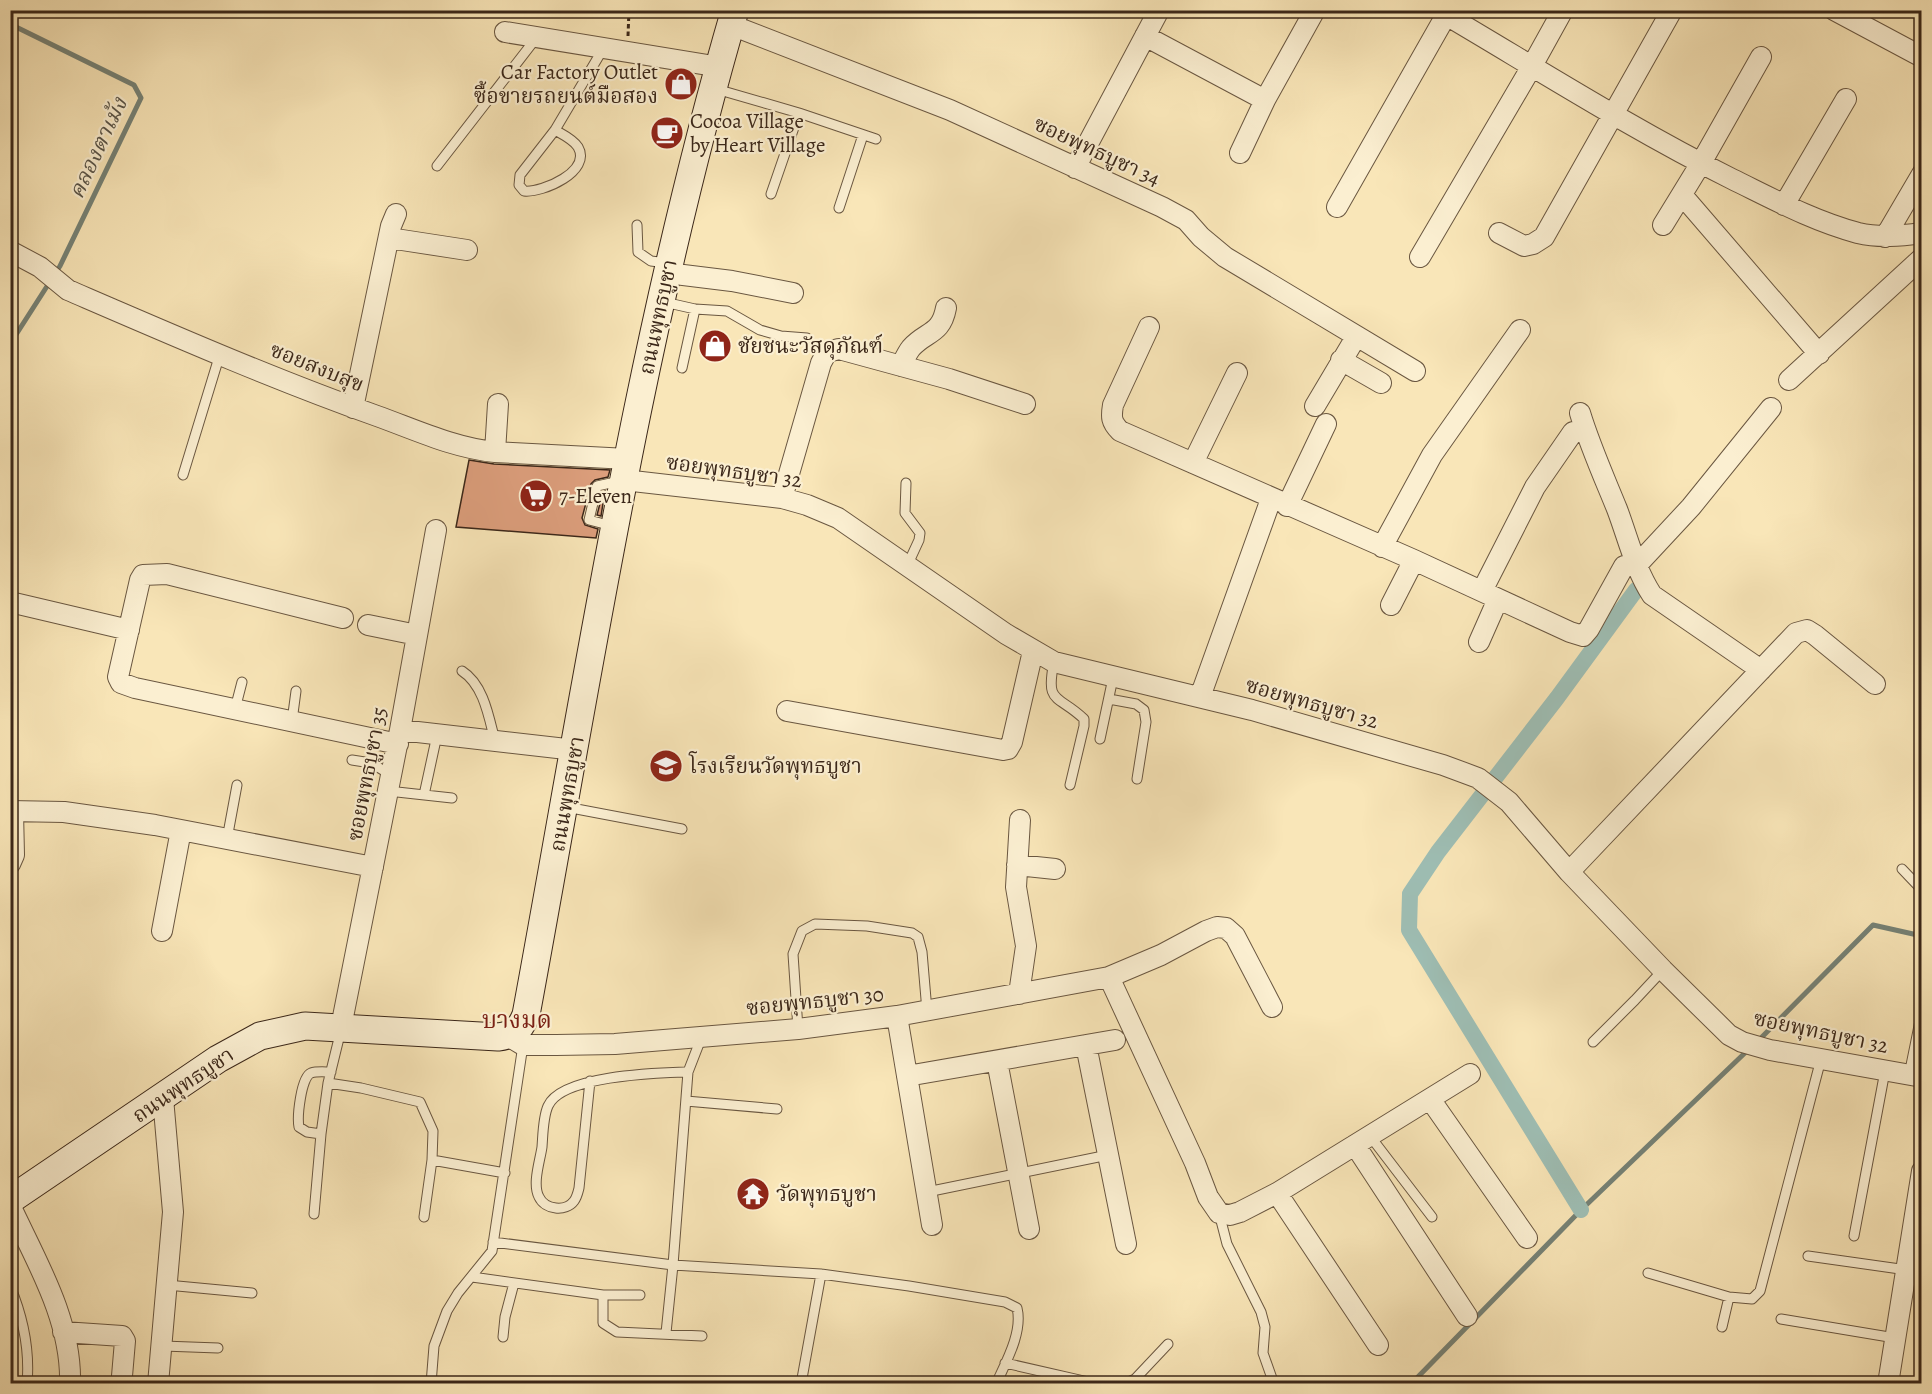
<svg xmlns="http://www.w3.org/2000/svg" width="1932" height="1394" font-family="Alegreya,'Noto Serif Thai',serif">
<style>
.lines{fill:none;stroke-linecap:round;stroke-linejoin:round}
.stream{stroke:#768276;stroke-width:5}
.canal{stroke:#9ebeb4;stroke-width:16}
.building{fill:#dc9e7c;stroke:#3b2719;stroke-width:1.5}
.lane-casing{stroke:#6a5741;stroke-width:11}
.street-casing{stroke:#6a5741;stroke-width:22}
.secondary-casing{stroke:#3b2719;stroke-width:29}
.path{stroke:#3b2719;stroke-width:3;stroke-dasharray:4.5 3;stroke-linecap:butt}
.lane{stroke:#fbefd1;stroke-width:9}
.street{stroke:#fbefd1;stroke-width:20}
.secondary{stroke:#fbefd1;stroke-width:27}
.labels{text-anchor:middle;dominant-baseline:central;stroke-width:4.5;stroke-linejoin:round;paint-order:stroke}
.poi-label{font-size:21px;fill:#3b2719;stroke:#fbefd1;text-anchor:start}
.street-label{font-size:21px;fill:#3b2719;stroke:#fbefd1}
.water-label{font-size:22px;font-style:italic;fill:#595448;stroke:#fbefd1}
.quarter-label{font-size:24px;fill:#7a1f14;stroke:#fbefd1}
</style>
<rect width="100%" height="100%" fill="#f9e6b8"/>
<filter id="stains"><feTurbulence type="fractalNoise" baseFrequency=".00333" numOctaves="4"/><feColorMatrix values="0 0 0 0 .2 0 0 0 0 .09 0 0 0 0 .02 0 0 0 .5 -.17"/></filter>
<radialGradient id="worn" r=".72"><stop offset=".6" stop-color="#630" stop-opacity="0"/><stop offset="1" stop-color="#630" stop-opacity=".3"/></radialGradient>
<g class="lines">
<path class="stream" d="M10,24L134,85L141,98L60,266L10,344
M1758,1041L1873,925L1922,936
M1411,1384L1581,1210L1749,1049"/>
<path class="canal" d="M1581,1210L1409,930L1410,894L1438,852L1557,698L1636,590"/>
</g>
<path class="building" d="M469,460L494,464L610,470L608,477L595,480L591,484L582,518L585,525L598,529L596,538L456,527Z
M605,491L601,516L597,515L603,492Z"/>
<g class="lines">
<defs>
<path id="lane" d="M716,89L799,113L876,139
M555,130C562,134 574,140 578,147C592,171 543,193 524,191L519,185L520,175L555,130L603,49
M437,166L537,37
M771,194L799,113
M839,208L863,135
M637,225L638,252L651,261L667,263
M664,302L695,309L727,311L760,330L781,336L807,338
M682,368L695,309
M183,475L220,354
M906,483L905,513L920,533L919,540L907,566
M612,526L589,520L597,486L620,481
M1054,662C1045,705 1058,694 1084,719V726L1070,785
M462,671C484,685 489,718 495,741
M1109,699L1136,704L1144,710L1146,722L1137,779
M235,709L242,682
M292,721L296,691
M1100,739L1113,678
M352,760L371,763L391,775
M388,791L452,798
M424,795L437,735
M566,807L682,829
M227,839L237,785
M1902,869L1922,890
M798,1029L793,954L802,931L815,924L867,926L912,933L918,937L922,952L927,1011
M341,1030L328,1083L361,1088L420,1102L433,1131L432,1160L505,1173
M1593,1042L1635,1000L1663,970
M1909,1075L1922,1011
M590,1081L579,1188C578,1192 577,1197 574,1201C566,1212 545,1210 539,1197C532,1184 540,1161 542,1147C543,1134 543,1117 548,1106C562,1075 658,1073 688,1072
M686,1101L777,1109
M321,1134L307,1132L299,1127C297,1117 301,1077 311,1073C317,1071 325,1072 331,1072
M1370,1136L1432,1217
M927,1192L1108,1155
M1219,1213L1227,1244L1261,1312L1265,1327L1263,1353L1274,1384
M314,1214L321,1134L328,1083
M424,1217L432,1160
M1854,1236L1885,1071
M493,1242L673,1265L821,1274L909,1286L1005,1302L1017,1308C1023,1332 1006,1362 996,1384
M1808,1256L1907,1270
M1648,1273L1729,1297
M472,1277L603,1295H640
M167,1285L252,1293
M10,1286C23,1317 30,1350 27,1384
M603,1295V1323L617,1332L702,1336
M1781,1319L1895,1338
M1722,1327L1729,1297L1752,1299L1760,1291L1821,1059
M666,1333L673,1265L688,1072L702,1036
M503,1337L505,1317L514,1283
M163,1346L218,1348
M1005,1363L1097,1384
M431,1384L434,1346L447,1311L458,1293L492,1251L523,1045
M801,1384L821,1274
M1124,1384L1135,1379L1168,1344"/>
<path id="street" d="M1834,10L1922,57
M1446,15C1541,71 1634,130 1732,179C1773,199 1813,221 1858,233C1879,238 1900,236 1922,233
M731,25L950,110L1162,207L1186,220L1201,237L1225,257L1415,371
M505,32L720,67
M1145,36L1265,100
M1240,153L1265,100L1315,10
M1075,168L1159,10
M1682,195L1819,354
M1784,205L1846,99
M1337,207L1449,10
M1663,225L1701,163L1761,57
M1499,233L1524,246L1533,244L1544,237L1672,10
M1885,237L1922,174
M389,238L467,250
M10,251L40,267L68,290C170,334 273,379 377,416C416,430 454,448 495,452L628,459
M1420,257L1532,66L1563,10
M667,273L732,281L793,293
M1149,327L1113,405C1111,417 1111,422 1120,431L1414,560L1570,632L1583,636L1589,629L1624,566
M1341,360L1381,383
M901,366C904,360 907,353 911,348C926,331 941,335 946,308
M1789,380L1922,258
M1315,406L1356,337
M353,408L391,226L396,214
M1580,413C1590,446 1604,477 1617,509C1628,538 1635,569 1652,595L1761,670
M495,452L498,404
M1193,463L1237,373
M624,480L782,498L807,505L838,518L1006,634L1054,662L1252,710L1443,765L1478,778L1509,802L1569,872L1663,970L1729,1035L1742,1042L1770,1050L1922,1077
M782,498L821,363L827,352L839,349L949,379L1025,404
M1287,506L1326,424
M1382,547L1432,455L1520,330
M1637,565L1691,507L1771,408
M1482,591L1535,487L1573,432
M10,602L129,630
M1391,605L1414,560
M343,618L167,574L143,575L140,580L118,677L121,683L135,688L398,744
M368,625L417,635
M1479,642L1498,599
M1200,697L1271,499
M787,711L1003,750L1008,749L1012,742L1033,651
M400,730L575,750
M10,811L64,812L155,825L373,867
M10,864L14,855L13,811
M1017,865L1055,869
M1569,872L1796,633L1807,630L1815,635L1875,684
M162,931L181,830
M1019,994L1026,946L1016,887L1020,820
M1272,1007L1235,936L1226,928L1217,927L1206,931L1161,955L1109,977L1195,1163L1208,1197L1219,1213L1230,1215L1240,1212L1277,1193L1470,1074
M897,1016L932,1225
M341,1027L400,730L436,530
M508,1036L523,1045H556L615,1044L798,1029L897,1016L1109,977
M1086,1045L1126,1244
M997,1061L1029,1229
M907,1076L1115,1040
M1430,1099L1527,1238
M1355,1145L1467,1316
M1277,1193L1378,1345
M10,1205C36,1261 72,1320 70,1384
M63,1332L122,1336L125,1341L122,1376
M158,1384L173,1212L163,1098
M1888,1384L1922,1171"/>
<path id="secondary" d="M10,1200L218,1059L260,1036L305,1026L498,1037C514,1035 520,1030 526,1015C588,679 639,339 735,10"/>
</defs>
<use href="#lane" class="lane-casing"/>
<use href="#street" class="street-casing"/>
<use href="#secondary" class="secondary-casing"/>
<path class="path" d="M628,36L629,10"/>
<use href="#lane" class="lane"/>
<use href="#street" class="street"/>
<use href="#secondary" class="secondary"/>
</g>
<defs>
<symbol id="shop-disc" viewBox="-11 -11 22 22"><circle r="9.5" fill="#8f2418" stroke="#fbefd1"/><path d="M-5-2.5h2.3a2.7 3.5 0 0 1 5.4 0H5L5.5 6h-11ZM-1.5-2.5h3a1.5 2.3 0 0 0-3 0Z" fill="#fff"/></symbol>
<symbol id="cafe-disc" viewBox="-11 -11 22 22"><circle r="9.5" fill="#8f2418" stroke="#fbefd1"/><path d="M-5.5-4.5H6V0H3Q3 3.5 0 3.5H-2.5Q-5.5 3.5-5.5 0ZM3-3.2v2h1.7v-2ZM-6 4.5H4V6H-6Z" fill="#fff"/></symbol>
<symbol id="supermarket-disc" viewBox="-11 -11 22 22"><circle r="9.5" fill="#8f2418" stroke="#fbefd1"/><path d="M-6-5.5h2.5l.6 2H6L4.5 2H-2.5L-4.4-4H-6ZM-1.5 3.2a1.3 1.3 0 1 0 .1 0ZM3 3.2a1.3 1.3 0 1 0 .1 0Z" fill="#fff"/></symbol>
<symbol id="school-disc" viewBox="-11 -11 22 22"><circle r="9.5" fill="#8f2418" stroke="#fbefd1"/><path d="M0-5L7-2L0 1L-7-2ZM-4 1L0 2.5L4 1V4Q0 6-4 4Z" fill="#fff"/></symbol>
<symbol id="temple-disc" viewBox="-11 -11 22 22"><circle r="9.5" fill="#8f2418" stroke="#fbefd1"/><path d="M0-6L5-2H3V0L6.5 2.5H4V6H1.5V3h-3V6H-4V2.5H-6.5L-3 0V-2H-5Z" fill="#fff"/></symbol>
</defs>
<g fill-rule="evenodd">
<use href="#shop-disc" x="662" y="65" width="38" height="38"/>
<use href="#cafe-disc" x="648" y="114" width="38" height="38"/>
<use href="#shop-disc" x="696" y="327" width="38" height="38"/>
<use href="#supermarket-disc" x="517" y="477" width="38" height="38"/>
<use href="#school-disc" x="647" y="747" width="38" height="38"/>
<use href="#temple-disc" x="734" y="1175" width="38" height="38"/>
</g>
<g class="labels">
<g class="poi-label">
<text x="658" y="72" text-anchor="end">Car Factory Outlet<tspan x="658" dy="24">ซื้อขายรถยนต์มือสอง</tspan></text>
<text x="690" y="121">Cocoa Village<tspan x="690" dy="24">by Heart Village</tspan></text>
<text x="738" y="346">ชัยชนะวัสดุภัณฑ์</text>
<text x="559" y="496">7-Eleven</text>
<text x="689" y="766">โรงเรียนวัดพุทธบูชา</text>
<text x="776" y="1194">วัดพุทธบูชา</text>
</g>
<g class="street-label">
<text transform="translate(1097 151) rotate(25)">ซอยพุทธบูชา 34</text>
<text transform="translate(658 317) rotate(-78)">ถนนพุทธบูชา</text>
<text transform="translate(317 367) rotate(22)">ซอยสงบสุข</text>
<text transform="translate(734 471) rotate(8)">ซอยพุทธบูชา 32</text>
<text transform="translate(1312 703) rotate(16)">ซอยพุทธบูชา 32</text>
<text transform="translate(367 774) rotate(-79)">ซอยพุทธบูชา 35</text>
<text transform="translate(567 794) rotate(-80)">ถนนพุทธบูชา</text>
<text transform="translate(815 1001) rotate(-6)">ซอยพุทธบูชา 30</text>
<text transform="translate(1821 1032) rotate(12)">ซอยพุทธบูชา 32</text>
<text transform="translate(183 1085) rotate(-34)">ถนนพุทธบูชา</text>
</g>
<g class="water-label">
<text transform="translate(98 148) rotate(-65)">คลองตาเม้ง</text>
</g>
<g class="quarter-label">
<text x="517" y="1020">บางมด</text>
</g>
</g>
<rect width="1932" height="1394" fill="none" stroke="#f9e6b8" stroke-width="36"/>
<rect x="12" y="12" width="1908" height="1370" fill="none" stroke="#3b2719" stroke-width="3"/>
<rect x="18" y="18" width="1896" height="1358" fill="none" stroke="#3b2719" stroke-width="1.5"/>
<rect width="100%" height="100%" filter="url(#stains)"/>
<rect width="100%" height="100%" fill="url(#worn)"/>
</svg>
